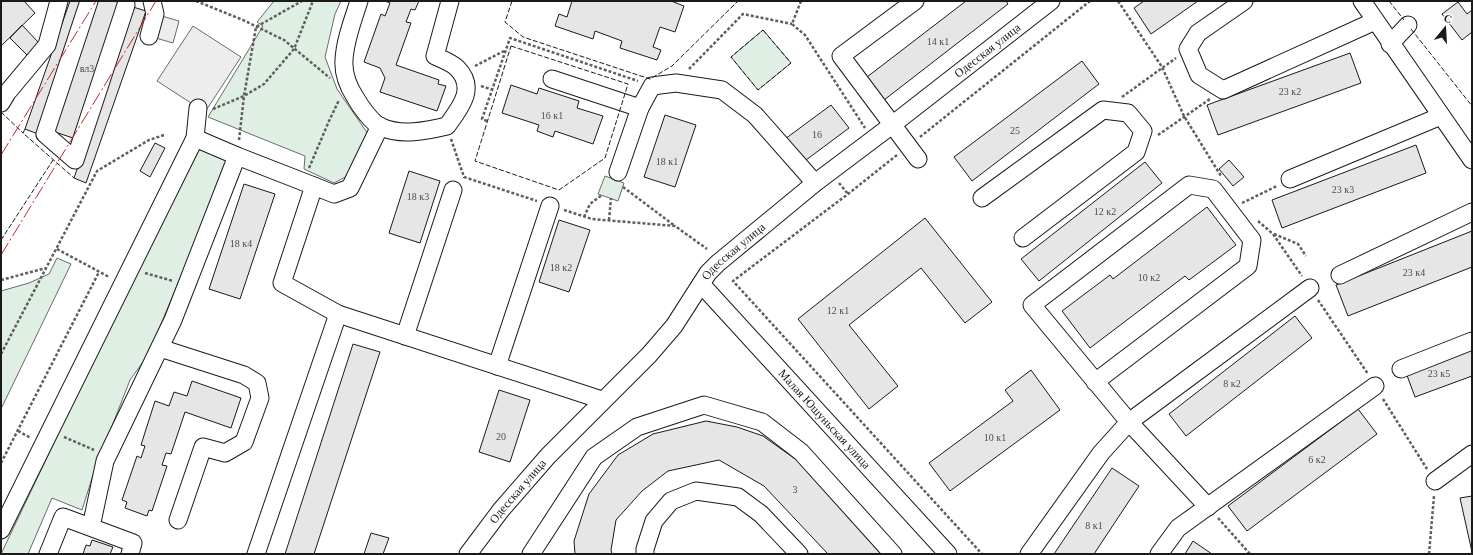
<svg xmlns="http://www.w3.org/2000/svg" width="1473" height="555" font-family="'Times New Roman',serif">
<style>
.green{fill:#e0efe3;stroke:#6a6a6a}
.parking{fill:#ededed;stroke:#6a6a6a}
.building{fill:#e6e6e6;stroke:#1a1a1a}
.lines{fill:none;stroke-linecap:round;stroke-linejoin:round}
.minor-casing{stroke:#1a1a1a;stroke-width:19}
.path{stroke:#5f5f5f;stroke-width:2.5;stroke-dasharray:3 2;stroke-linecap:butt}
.minor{stroke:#fff;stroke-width:17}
.fence{stroke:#1a1a1a;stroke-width:1;stroke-dasharray:5 2;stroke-linecap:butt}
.power{stroke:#c62828;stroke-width:1;stroke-dasharray:14 3 2 3;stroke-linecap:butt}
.labels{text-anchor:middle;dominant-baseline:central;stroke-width:3;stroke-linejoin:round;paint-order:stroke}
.number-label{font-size:10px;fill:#4d4d4d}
.street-label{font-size:12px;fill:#1a1a1a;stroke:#fff}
</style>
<rect width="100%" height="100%" fill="#fff"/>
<path class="green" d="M274,1H341L335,14L325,57L337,89L368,134L351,174L334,183L304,169L305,156L208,117L263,26L257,22Z
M763,30L791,63L758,90L731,57Z
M201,146L230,159L148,355L130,380L94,472L82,510L52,498L28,554H1L103,340Z
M605,176L624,183L618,201L598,194Z
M57,258L71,264L1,409V291L29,283L49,274Z"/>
<path class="parking" d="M155,14L179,21L173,43L149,36Z
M193,26L241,57L205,112L157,81Z"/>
<path class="building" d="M1,1H24L35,13L1,46Z
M70,1H83L38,134L25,129Z
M96,1H114L122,4L76,139L52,131Z
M385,1H419L415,10L411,9L406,22L411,23L396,65L439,80L438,84L446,86L437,111L380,92L385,78L380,68L364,62L381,14L385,16L390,3Z
M572,1H671L684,6L675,32L660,27L653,47L661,50L657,60L620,48L622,41L595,31L593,39L555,26L559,14L567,17Z
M966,1H1006L1008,4L884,100L867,77Z
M1144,1H1198L1151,34L1134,8Z
M1458,2L1467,14L1472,10V32L1462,40L1442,14Z
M133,7L146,11L86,183L74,178Z
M22,25L39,43L27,55L10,38Z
M1350,53L1361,83L1218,135L1207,105Z
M1082,61L1099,84L972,181L954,157Z
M511,85L537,94L539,88L579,101L577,108L603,116L593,144L555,131L553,137L537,131L539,125L502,113Z
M831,105L849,128L802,163L785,139Z
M665,115L696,125L675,187L644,177Z
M155,143L165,148L150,177L140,171Z
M1416,145L1426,173L1282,228L1272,200Z
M1229,160L1244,177L1233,186L1219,169Z
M1145,162L1162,183L1039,281L1021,259Z
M409,171L440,181L420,243L389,233Z
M244,184L275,194L240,299L209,289Z
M1207,207L1236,245L1189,280L1185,276L1090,348L1062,311L1110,275L1113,279Z
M925,218L992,302L965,323L921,268L849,325L898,386L869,409L798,319Z
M559,220L590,230L569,292L539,282Z
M1472,231V267L1348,316L1336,285Z
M1295,316L1312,338L1186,436L1169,414Z
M353,344L380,352L314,554H285Z
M1472,345V376L1415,397L1405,370Z
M1031,370L1060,410L950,491L929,463L1013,401L1005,390Z
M192,381L241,398L231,428L185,412L171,454L166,453L162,465L167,466L152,511L149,510L147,516L125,508L127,502L122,500L137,456L141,458L145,446L141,445L155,401L169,406L174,392L187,396Z
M499,390L530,400L510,462L479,452Z
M1358,409L1377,434L1247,531L1228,506Z
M706,421L737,427L763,436L798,461L881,554H828L764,486L719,460L668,471L642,491L616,520L611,550L612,554H575L574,541L589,494L618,455L653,434Z
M1112,468L1139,486L1094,554H1054Z
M1472,496V552L1460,498Z
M371,533L389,538L383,554H364Z
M92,540L113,547L110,554H83L86,545L90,546Z
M1193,541L1212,554H1185Z"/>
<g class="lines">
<defs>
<g id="minor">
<path d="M89,1L45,134L75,160L126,5"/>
<path d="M359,1C353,20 345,40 344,60C343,74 348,86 355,97C360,106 372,123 381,127C401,136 426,131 447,126C460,108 477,88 457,68C452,63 442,59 435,56L450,1"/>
<path d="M915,1L841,56L918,159"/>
<path d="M1244,1L1198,33L1188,49L1199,75L1223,90L1375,21"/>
<path d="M1362,1L1472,160"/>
<path d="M149,36L155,14L152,1"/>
<path d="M1390,44L1408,25"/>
<path d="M552,79L640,108"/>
<path d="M1,103L7,93L47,45L59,1"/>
<path d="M380,126L350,188L334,194L314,186L282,283L338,314L602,400"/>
<path d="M237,156L314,186"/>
<path d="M618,172L640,108L652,86L676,83L722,90L755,115L815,183"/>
<path d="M1290,179L1441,116"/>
<path d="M982,198L1103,110L1128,113L1143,131L1136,152L1023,238"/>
<path d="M1340,275L1472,212"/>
<path id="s1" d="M701,284L948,554"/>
<path d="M405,336L453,190"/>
<path d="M160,348L244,375L257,383L260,398L244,442L225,453L203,447L178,520"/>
<path d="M497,366L550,206"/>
<path d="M1401,369L1472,341"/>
<path d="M1095,382L1248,266L1252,240L1213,189L1189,185L1032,305L1129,422L1208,507"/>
<path d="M1435,481L1472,454"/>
<path d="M91,527L105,461L173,320L237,156L195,138"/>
<path d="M1,530L195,138L198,108"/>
<path d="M48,554L63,517L133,543L130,554"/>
<path d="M256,554L338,314"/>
<path id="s2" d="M468,554L501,510L548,456L649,355L674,326L708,273L718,263L815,183L892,125L1051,1"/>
<path d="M531,554L594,457L637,427L704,405L762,422L801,452L893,554"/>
<path d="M645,554V549L654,521L671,501L696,491L738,497L761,514L799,554"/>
<path d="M1029,554L1101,453L1129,422L1310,288"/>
<path d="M1159,554L1178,528L1375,386"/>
</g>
</defs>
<use href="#minor" class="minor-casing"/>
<path class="path" d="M196,1L243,20L284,40L330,78
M801,1L792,24L805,35L865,128
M1118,1L1162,67L1184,116L1221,176
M475,66L504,51
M689,69L743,14L792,24
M481,86L493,90
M1122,97L1176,58
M213,109L244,96L264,84L294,49L313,1
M487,121L482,119L510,38L638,81
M1158,135L1210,99
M920,137L1090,1
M451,139L464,177L537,201
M239,140L244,96L256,27L302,1
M897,155L848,194L733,281L982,554
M309,168L329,121L339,100
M839,183L848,194
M623,187L675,226
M1242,203L1277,186
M564,210L592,219L675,226L707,249
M584,217L590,204L602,195
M609,220L611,198
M1258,221L1273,234L1302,276
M1274,234L1298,244L1306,256
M57,249L109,277
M145,273L173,281
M1,280L46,268
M1318,300L1368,374
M1,354L97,171L149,140L164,135
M1383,399L1427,469
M18,431L31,438
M64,437L94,450
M1,463L99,272
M1218,518L1250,554
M1429,554L1434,496"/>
<use href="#minor" class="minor"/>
<path class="fence" d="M512,1L505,22L523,37L650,79L672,66L738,1
M1389,1L1404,20
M1411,29L1472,106
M763,30L791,63L758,90L731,57Z
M511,46L628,84L605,158L559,190L475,161Z
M1,112L23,133
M25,129L23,133L74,178
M1,240L53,160"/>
<path class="power" d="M1,155L96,1
M1,255L156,1"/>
</g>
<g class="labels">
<g class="number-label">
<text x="938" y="41">14 к1</text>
<text x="87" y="68">вл3</text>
<text x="1290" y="91">23 к2</text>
<text x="552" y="115">16 к1</text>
<text x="1015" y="130">25</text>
<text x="817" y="134">16</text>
<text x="667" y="161">18 к1</text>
<text x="1343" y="189">23 к3</text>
<text x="418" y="196">18 к3</text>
<text x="1105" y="211">12 к2</text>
<text x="241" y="243">18 к4</text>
<text x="561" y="267">18 к2</text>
<text x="1414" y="272">23 к4</text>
<text x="1149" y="277">10 к2</text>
<text x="838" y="310">12 к1</text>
<text x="1439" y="373">23 к5</text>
<text x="1232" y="383">8 к2</text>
<text x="501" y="436">20</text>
<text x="995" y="437">10 к1</text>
<text x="1317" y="459">6 к2</text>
<text x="795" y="489">3</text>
<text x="1094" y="525">8 к1</text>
</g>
<g class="street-label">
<text stroke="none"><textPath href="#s2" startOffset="728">Одесская улица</textPath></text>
<text stroke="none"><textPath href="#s2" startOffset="404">Одесская улица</textPath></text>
<text stroke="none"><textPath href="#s1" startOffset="183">Малая Юшуньская улица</textPath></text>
<text stroke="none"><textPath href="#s2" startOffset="80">Одесская улица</textPath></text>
</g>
</g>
<rect width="1473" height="555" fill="none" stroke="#1a1a1a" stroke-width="4"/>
<g transform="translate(1445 28) rotate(18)" stroke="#ffffff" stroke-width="3" paint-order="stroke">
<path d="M0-3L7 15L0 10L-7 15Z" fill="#1a1a1a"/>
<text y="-6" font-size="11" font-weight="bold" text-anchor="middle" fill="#1a1a1a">С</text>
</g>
</svg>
